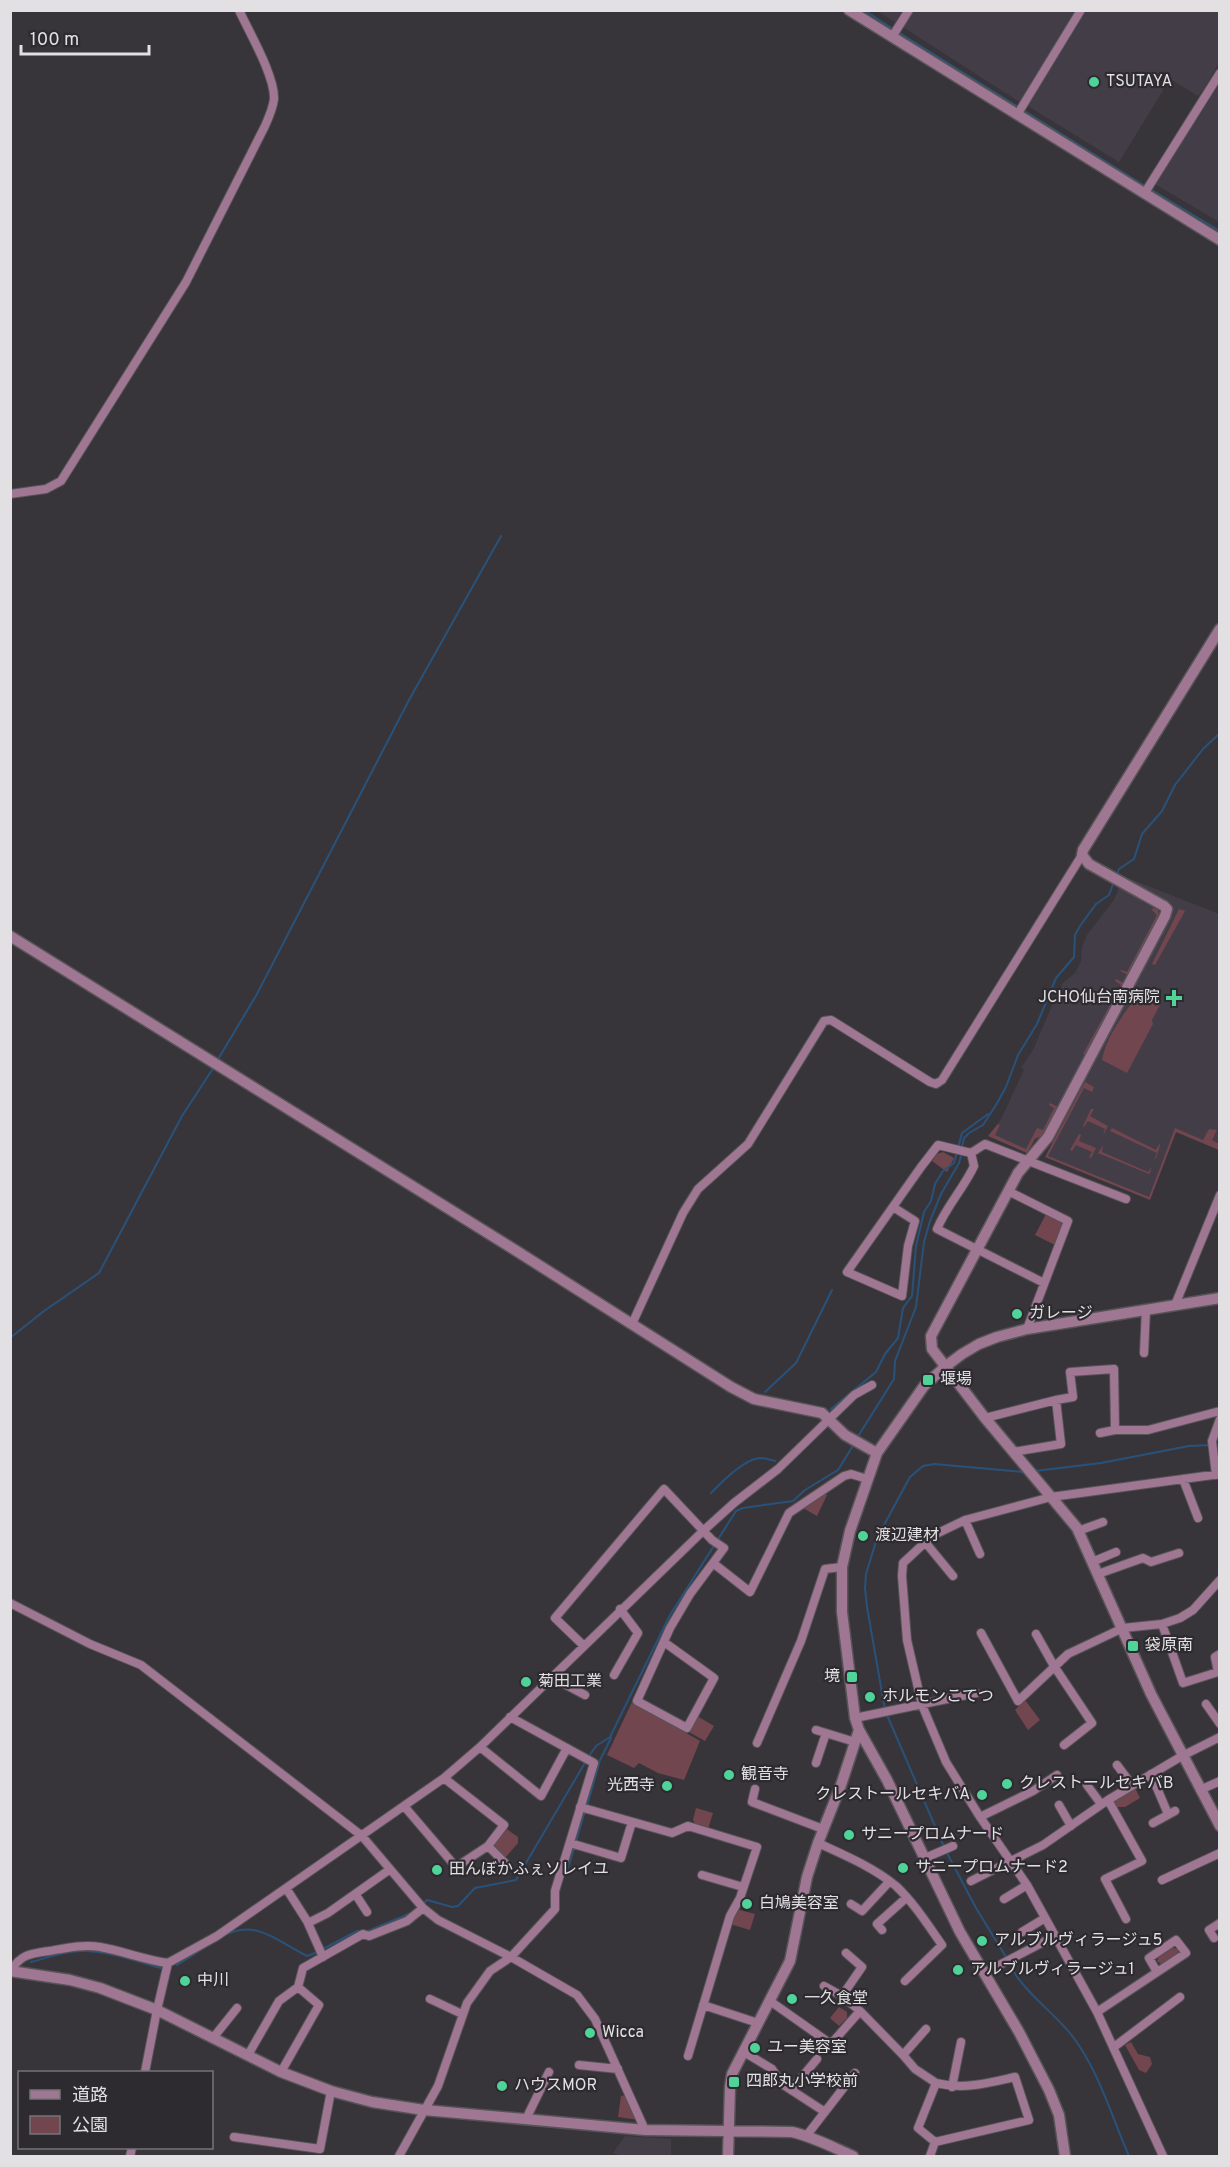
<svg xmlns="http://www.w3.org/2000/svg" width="1230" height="2167" font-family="Overpass,'Noto Sans JP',sans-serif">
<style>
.built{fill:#433d48}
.green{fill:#72464e}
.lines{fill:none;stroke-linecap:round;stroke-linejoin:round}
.stream{stroke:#29527a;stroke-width:2}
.minor-casing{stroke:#575458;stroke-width:10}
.tertiary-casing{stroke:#575458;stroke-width:13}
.minor{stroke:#a07793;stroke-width:8}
.tertiary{stroke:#a07793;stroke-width:10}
.poi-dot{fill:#4fd398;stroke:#2e2b30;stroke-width:2}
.labels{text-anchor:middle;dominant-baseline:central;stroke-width:4.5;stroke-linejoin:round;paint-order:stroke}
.poi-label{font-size:16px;fill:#e2e0e3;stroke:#2e2b30;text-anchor:start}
</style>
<rect width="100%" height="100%" fill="#38353a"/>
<path class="built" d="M1087,10L1219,11V63L1205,87L1198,96L1170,79L1119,162L1028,106Z
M877,11H902L895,22Z
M913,11H1078L1021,103L903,27Z
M1219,85L1220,222H1219L1155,184Z
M1125,877L1219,914V1150L1176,1132L1150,1200L1045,1157L1171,913L1172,908L1169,904L1123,879Z
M1119,887L1143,899L1142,902L1158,910L1159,916L1043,1135L1035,1139L1027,1153L988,1136L1001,1119L1024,1070L1021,1068L1033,1050L1057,994L1063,983L1075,973L1081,961L1082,947L1087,935L1114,900Z
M625,2136L671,2139V2155L622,2156L613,2153Z"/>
<path class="green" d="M1153,908L1158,910L1159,916L1128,975L1120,971L1121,970L1127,972L1157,915L1152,910Z
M1179,909L1185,911L1155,965L1152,964Z
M1116,979L1124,983L1085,1055L1083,1054L1121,985L1115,981Z
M1136,997L1162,1001L1152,1020L1153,1024L1127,1073L1102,1060C1106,1037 1123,1015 1136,997Z
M1085,1082L1094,1087L1092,1092L1084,1088L1048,1156L1149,1197L1175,1128L1203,1140L1209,1129L1217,1130L1212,1140L1219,1144V1150L1176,1132L1150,1200L1045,1157Z
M1050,1103L1058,1107L1043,1135L1035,1139L1027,1153L988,1136L998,1124L1000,1125L995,1135L1026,1149L1037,1128L1043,1130L1054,1108L1049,1105Z
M1091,1109H1094L1090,1116L1108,1126L1103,1136L1105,1129L1088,1121L1084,1127L1083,1126Z
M1112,1128L1156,1150L1159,1144L1160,1145L1156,1159L1155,1158L1157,1153L1110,1131Z
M1079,1134L1081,1135L1079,1141L1096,1148L1091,1158L1089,1157L1092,1152L1076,1145L1072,1151L1070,1150Z
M1103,1145L1102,1152L1148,1172L1152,1167L1147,1180L1149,1174L1098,1153Z
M943,1152L954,1158L947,1172L932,1161L937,1154Z
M1046,1214L1061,1221L1063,1226L1055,1245L1035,1235Z
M824,1493L827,1495L817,1516L803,1508Z
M1025,1700L1040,1720L1028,1730L1015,1710Z
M632,1702L700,1741L684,1780L658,1773L639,1763L634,1768L607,1755Z
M697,1716L714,1726L705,1741L689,1732Z
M1135,1788L1140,1798L1125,1807H1117L1114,1803L1116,1799Z
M696,1808L713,1813L708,1829L697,1826L693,1820Z
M505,1828L518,1837V1843L505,1858L494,1848V1842Z
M736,1909L755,1914L750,1930L730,1924Z
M1173,1948L1179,1949L1177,1954L1161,1964L1157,1961L1159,1957Z
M839,2007L847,2012V2018L839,2026L830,2018Z
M1131,2042L1138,2054L1150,2057L1152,2064L1146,2073L1139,2070L1125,2045Z
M626,2095L639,2120L618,2117L621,2096Z"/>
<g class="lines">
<path class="stream" d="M864,10L893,29
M898,32L1018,107
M1023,110L1145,186
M1150,189L1220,231
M1117,874L1119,869L1134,859L1142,834L1162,811L1175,785L1203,749L1220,733
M217,1061L257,994L409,700L501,536
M962,1147L964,1138L969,1133L983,1125L996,1105L1006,1087L1018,1055L1037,1024L1056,978L1074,957L1075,935L1080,926L1096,904L1109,895L1113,884
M10,1338L44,1311L99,1273L182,1116L214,1067
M765,1392L796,1363L832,1290
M831,1409L876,1372L885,1354L898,1338L903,1308L912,1296L916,1246L924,1212L931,1201L935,1184L943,1171L954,1163L962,1133L988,1114
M857,1438L894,1379L895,1361L916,1307L924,1242L930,1221L941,1194L959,1163L962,1153
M1035,1471L1101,1463L1189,1446L1211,1445
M711,1493C722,1482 744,1459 760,1458C765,1458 771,1460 775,1461
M885,1710L867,1607L865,1588L866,1574L877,1538L910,1477L923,1466L934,1464L1024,1472
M887,1715L944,1847
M589,1756L596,1746L610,1737L670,1615L736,1511L743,1508L793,1501L805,1490L838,1470L854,1444
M587,1806L600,1760L611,1738
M947,1853L976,1908L1006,1957
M566,1875L585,1811
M423,1904L427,1900L452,1907L458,1906L475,1888L516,1880L586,1761
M222,1937C255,1917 278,1942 307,1956L318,1952
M323,1949L357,1931H368L411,1913
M31,1962C47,1958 65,1951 82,1951C108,1951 136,1961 161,1968
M1008,1962C1025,1996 1061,2016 1080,2047C1102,2081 1113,2120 1129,2156
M177,1965L212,1943"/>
<defs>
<path id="minor" d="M892,37L909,10
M1017,115L1081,10
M1144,194L1220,73
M10,494L46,489L61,481L186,282L265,126C269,117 273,108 274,99C275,76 249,32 239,10
M971,1153L974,1166C964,1188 947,1205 937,1229L1044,1283
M1008,1191L1068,1221L1027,1329
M893,1207L915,1221L908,1246L902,1296L847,1272L921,1167L938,1145L971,1153L985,1144L1126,1199
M1175,1305L1220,1195
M632,1324L683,1213L698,1189L748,1144L824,1021L831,1020L930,1082L936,1084L942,1080L1082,855
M1144,1353L1146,1309
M985,1418L1056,1400L1073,1397L1070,1372L1114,1369L1115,1430H1148L1220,1411
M1100,1433L1115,1430
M1013,1452L1061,1444L1056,1400
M1216,1475L1212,1441L1220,1419
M1183,1479L1198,1518
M965,1520L980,1554
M1078,1531L1103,1522
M925,1542L953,1576
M1092,1562L1116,1552
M1098,1574L1143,1558L1151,1562L1179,1553
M10,1603L90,1644L141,1665L362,1836L423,1908
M1162,1624L1183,1683L1218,1672L1215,1657L1220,1654
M981,1633L1018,1701L1068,1654L1123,1628L1162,1624L1180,1618L1193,1610L1220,1580
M1036,1634L1054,1666L1092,1723L1064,1745
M664,1642L714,1678L687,1728L637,1701L670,1628L690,1594L713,1563
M584,1646L555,1618L664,1489L712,1540L724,1548L713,1563L750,1592L789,1513L844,1476L851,1474L867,1479
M614,1675L638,1633L620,1609
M553,1678L585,1695
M1206,1704L1220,1724
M855,1718L976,1693
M816,1730L855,1742
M757,1743L801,1641L825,1569L842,1567
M480,1747L541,1796L567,1748
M816,1763L826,1733
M1117,1765L1132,1785
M1151,1774L1168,1814
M1087,1785L1101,1804
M755,1789L752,1802L823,1829
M1200,1790L1220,1781
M1108,1800L1142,1861L1105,1879L1126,1919
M1059,1805L1071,1826
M404,1806L456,1867L488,1846L504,1825L444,1778
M580,1807L672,1833L688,1826L757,1847L740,1898L730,1916L688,2056
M980,1817L1033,1791L1057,1775
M1153,1823L1175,1811
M570,1843L621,1858L632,1822
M818,1843C844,1855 873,1867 896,1886C914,1903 928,1925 942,1945L905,1981
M488,1846L505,1863
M925,1858L953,1846
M702,1875L743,1887
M1162,1880L1220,1853
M971,1881L1043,1845L1108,1800L1182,1756L1220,1737
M286,1888L307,1921L323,1957
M356,1895L367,1912
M1004,1899L1027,1885
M851,1904L862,1911L889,1882
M308,1923L328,1913L389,1870
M882,1930L877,1924L906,1898
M1022,1932L1045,1918
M1214,1938L1209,1930L1220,1923
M846,1953L862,1967L842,1996L860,2011L903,2055
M10,1971C22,1954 29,1954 49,1951C66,1948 83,1944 100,1947C123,1951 145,1960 168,1963
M984,1973L1055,1936
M824,1986L842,1996
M430,1999L462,2014
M770,2001L831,2044L860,2011
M703,2005L758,2023
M1097,2012L1186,1953L1176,1940L1149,1958L1157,1972
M926,2029L903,2055L915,2069L936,2083
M213,2038L237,2008
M1114,2047L1180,1997
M744,2052L772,2069L782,2084L825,2112
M248,2055L279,2001L298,1987L303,1968L363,1934L369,1936L407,1921L423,1908L438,1920L511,1957L577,1995L595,2019L645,2130
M579,2065L618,2069
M145,2072L157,2010L168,1963L217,1936L286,1888L444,1778L480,1747L703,1531L734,1503L778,1469L854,1395L872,1385
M281,2072L319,2005L298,1987
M1015,2077L1029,2120L935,2142L918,2128L936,2083C964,2090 988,2083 1015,2077Z
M952,2087L961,2042
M791,2090L817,2059
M526,2119L549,2072
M807,2135L855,2073
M234,2137L320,2149L331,2091
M130,2156L132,2148
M399,2156L438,2086L467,2003L490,1971L511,1957L555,1909V1891L594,1763L510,1717
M930,2156L935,2142
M1163,2156L1097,2012L1027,1885L980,1817L946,1762L922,1705L907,1640L902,1576L903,1563L932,1536L965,1520L1051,1497L1220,1474"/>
<path id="tertiary" d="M849,10L1220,240
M1220,629L1083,850L1082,855L1089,864L1164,906L1167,909L1165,916L1048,1137L1018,1173L931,1336L932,1349L985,1418L1077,1528L1151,1694L1220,1826
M10,936L515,1250L731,1387L754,1399L822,1413L845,1435L877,1453
M859,1730L887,1780L960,1932L1019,2032L1049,2090L1059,2115L1065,2156
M10,1971L70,1980L100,1988L157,2010L281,2072L331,2091L372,2102L424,2110L645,2130L792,2132C814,2137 832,2147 853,2156
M728,2156L730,2087L732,2074L790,1961L807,1877L818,1843L841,1785L859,1730L855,1718L842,1612V1567L850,1531L877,1453L924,1386L946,1366L962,1354L979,1344L997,1337L1027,1329L1220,1298"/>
</defs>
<use href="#minor" class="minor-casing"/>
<use href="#tertiary" class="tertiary-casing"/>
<use href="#minor" class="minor"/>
<use href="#tertiary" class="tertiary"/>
</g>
<g class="poi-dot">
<circle cx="1094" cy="82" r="6"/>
<path d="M1171 989h6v6h6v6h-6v6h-6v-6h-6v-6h6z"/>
<circle cx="1017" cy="1314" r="6"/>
<rect x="922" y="1374" width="12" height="12" rx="3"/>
<circle cx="863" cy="1536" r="6"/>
<rect x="1127" y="1640" width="12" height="12" rx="3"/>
<rect x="846" y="1671" width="12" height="12" rx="3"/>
<circle cx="526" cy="1682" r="6"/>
<circle cx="870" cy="1697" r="6"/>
<circle cx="729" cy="1775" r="6"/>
<circle cx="1007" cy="1784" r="6"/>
<circle cx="667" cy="1786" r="6"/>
<circle cx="982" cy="1795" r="6"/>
<circle cx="849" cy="1835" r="6"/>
<circle cx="903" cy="1868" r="6"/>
<circle cx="437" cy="1870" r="6"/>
<circle cx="747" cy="1904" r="6"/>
<circle cx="982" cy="1941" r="6"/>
<circle cx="958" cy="1970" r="6"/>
<circle cx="185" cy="1981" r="6"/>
<circle cx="792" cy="1999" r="6"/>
<circle cx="590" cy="2033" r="6"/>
<circle cx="755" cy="2048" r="6"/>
<rect x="728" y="2076" width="12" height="12" rx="3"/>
<circle cx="502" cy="2086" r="6"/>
</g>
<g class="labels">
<g class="poi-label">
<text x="1106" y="82">TSUTAYA</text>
<text x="1160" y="998" text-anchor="end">JCHO仙台南病院</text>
<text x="1029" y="1314">ガレージ</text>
<text x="940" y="1380">堰場</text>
<text x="875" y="1536">渡辺建材</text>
<text x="1145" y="1646">袋原南</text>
<text x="840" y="1677" text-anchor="end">境</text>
<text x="538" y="1682">菊田工業</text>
<text x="882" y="1697">ホルモンこてつ</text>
<text x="741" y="1775">観音寺</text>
<text x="1019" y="1784">クレストールセキバB</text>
<text x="655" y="1786" text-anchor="end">光西寺</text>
<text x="970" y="1795" text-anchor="end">クレストールセキバA</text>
<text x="861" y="1835">サニープロムナード</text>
<text x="915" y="1868">サニープロムナード2</text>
<text x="449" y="1870">田んぼかふぇソレイユ</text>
<text x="759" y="1904">白鳩美容室</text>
<text x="994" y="1941">アルブルヴィラージュ5</text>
<text x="970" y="1970">アルブルヴィラージュ1</text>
<text x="197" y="1981">中川</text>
<text x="804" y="1999">一久食堂</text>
<text x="602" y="2033">Wicca</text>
<text x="767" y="2048">ユー美容室</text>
<text x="746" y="2082">四郎丸小学校前</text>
<text x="514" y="2086">ハウスMOR</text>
</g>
</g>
<rect width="1230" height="2167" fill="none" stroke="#e2e0e3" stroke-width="24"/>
<rect x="18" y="2071" width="195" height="78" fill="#2e2b30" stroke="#767378" stroke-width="1.5"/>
<rect x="30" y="2090" width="30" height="9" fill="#a07793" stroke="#767378" stroke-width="1.5"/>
<text x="72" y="2101" font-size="18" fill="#e2e0e3">道路</text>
<rect x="30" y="2116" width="30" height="18" fill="#72464e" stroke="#767378" stroke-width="1.5"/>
<text x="72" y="2131" font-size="18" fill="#e2e0e3">公園</text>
<path d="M21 45v9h128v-9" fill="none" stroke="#e2e0e3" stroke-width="3"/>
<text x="30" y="45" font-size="18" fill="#e2e0e3" stroke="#2e2b30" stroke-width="4.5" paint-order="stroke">100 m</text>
</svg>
